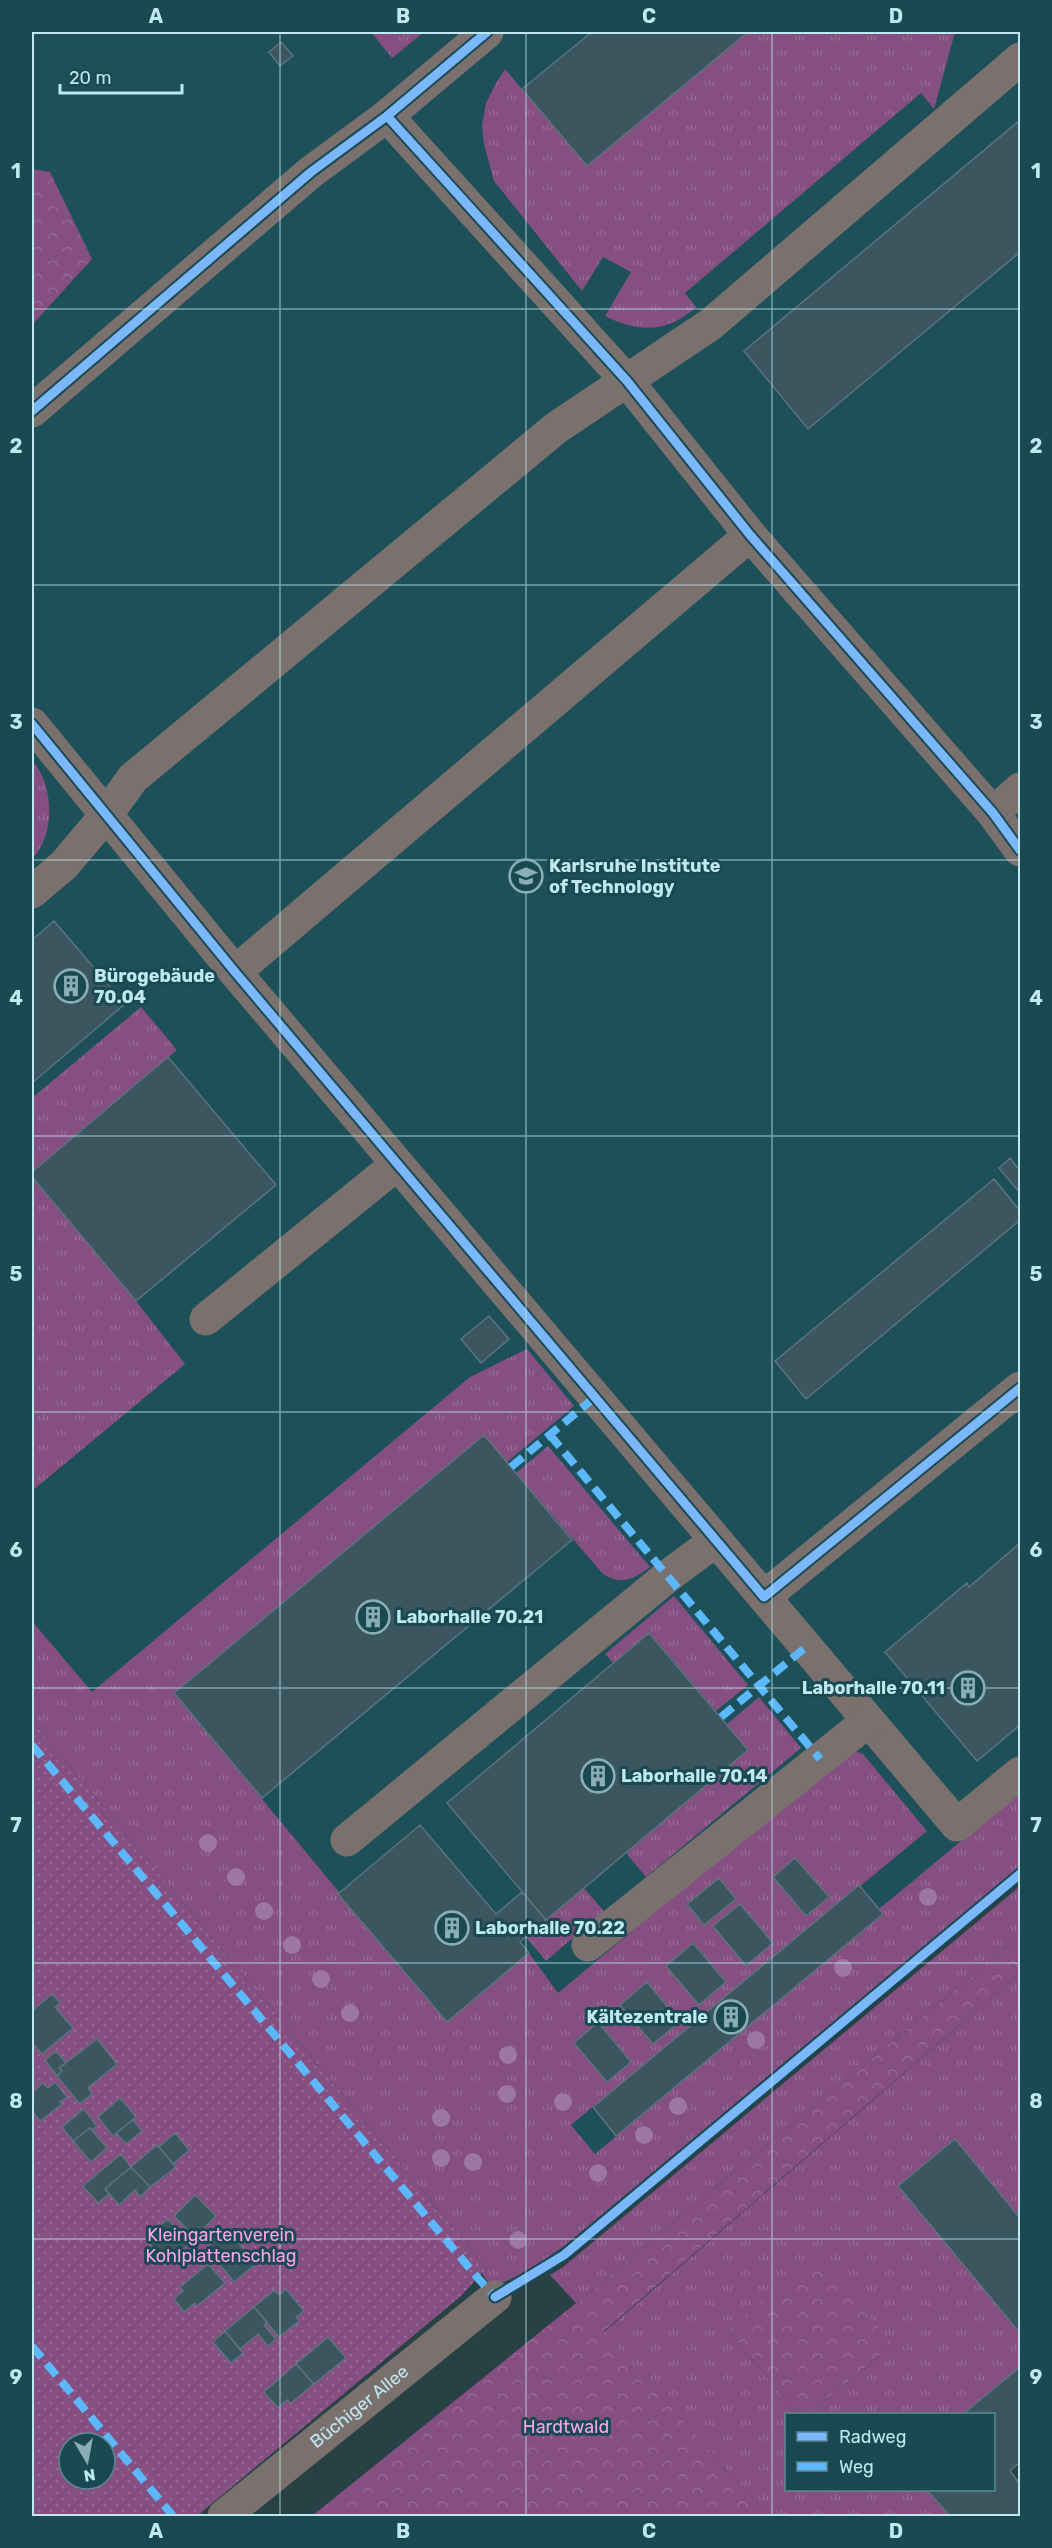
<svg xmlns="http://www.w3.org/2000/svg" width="1052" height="2548" font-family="Rubik,sans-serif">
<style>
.built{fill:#1d5059}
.grass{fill:url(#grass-tufts);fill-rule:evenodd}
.forest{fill:url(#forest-crowns)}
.park{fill:url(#park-dots);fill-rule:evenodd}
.building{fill:#3b565e;stroke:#5b747d;stroke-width:1.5}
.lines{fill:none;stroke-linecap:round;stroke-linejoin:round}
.minor{stroke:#7a716e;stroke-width:33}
.quiet{stroke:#5cb8fa;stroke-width:8;stroke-dasharray:15 8;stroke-linecap:butt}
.cycleway-casing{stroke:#1a4952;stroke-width:13}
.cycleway{stroke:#7ab7fb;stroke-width:9}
.tree{fill:#9b77a1}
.grid{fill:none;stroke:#bfe8f0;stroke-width:1.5;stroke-opacity:0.55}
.labels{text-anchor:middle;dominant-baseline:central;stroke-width:6;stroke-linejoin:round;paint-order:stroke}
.poi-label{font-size:18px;font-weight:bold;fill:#bfe8f0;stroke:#1a4952;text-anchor:start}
.park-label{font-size:18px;fill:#faa4ec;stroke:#1a4952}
.street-label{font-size:18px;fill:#bfe8f0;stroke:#1a4952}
.neatline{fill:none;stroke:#bfe8f0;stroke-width:2}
.grid-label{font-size:20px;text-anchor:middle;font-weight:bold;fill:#bfe8f0}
</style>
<defs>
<pattern id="grass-tufts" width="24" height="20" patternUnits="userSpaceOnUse" patternTransform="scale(1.5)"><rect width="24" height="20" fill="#864f82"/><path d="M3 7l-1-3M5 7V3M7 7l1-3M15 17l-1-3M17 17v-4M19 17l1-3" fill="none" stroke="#956894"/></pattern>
<pattern id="forest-crowns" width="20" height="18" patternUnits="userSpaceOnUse" patternTransform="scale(1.5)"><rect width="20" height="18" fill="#864f82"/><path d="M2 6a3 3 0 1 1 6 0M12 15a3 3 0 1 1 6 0" fill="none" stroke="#956894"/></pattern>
<pattern id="park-dots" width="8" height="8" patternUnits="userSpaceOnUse" patternTransform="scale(1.5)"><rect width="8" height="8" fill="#864f82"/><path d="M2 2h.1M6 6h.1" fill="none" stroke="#956894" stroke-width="1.8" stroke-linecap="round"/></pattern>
</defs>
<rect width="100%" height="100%" fill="#274145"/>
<path class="built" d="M32,32H1020V1838L495,2277L32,1721Z"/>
<path class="grass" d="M371,32H424L392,58Z
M748,32H955L934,109L921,93L685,293L696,307C668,333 638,333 605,316L631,272L603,257L582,291L494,181L484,144L482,125L486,103L496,83L505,69L587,166Z
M32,760C54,785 56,834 32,859Z
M141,1007L177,1050L32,1172V1098Z
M32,1177L136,1301L185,1364L32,1491Z
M527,1349L574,1406L507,1462L484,1435L174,1693L447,2022L529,1953L558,1993L843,1755L855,1751L863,1754L927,1831L571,2125L595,2154L883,1914L879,1909L1020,1792V1867L563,2247C542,2261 519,2279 494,2285L488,2282L482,2273L487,2268L32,1721V1621L92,1692L470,1377ZM796,1858L828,1897L806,1916L773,1877ZM735,1899L703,1925L687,1904ZM740,1904L773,1943L747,1966H746ZM693,1943L726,1982L699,2005L666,1966ZM647,1982L679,2022L620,2005ZM598,2022L631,2062L607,2082L574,2043Z
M548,1446L650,1567C634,1579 621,1586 603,1574L516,1473Z
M674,1596L748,1685L716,1711L650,1633L613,1663L605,1654Z
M759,1697L801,1748L646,1877L626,1853L748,1750L727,1724Z
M1020,1886V1936L576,2303L550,2275L563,2267Z
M584,1888L604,1911L546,1961L526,1937Z
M1020,1973V2218L955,2139L898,2186L1020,2333V2367L963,2414H809L893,2345L728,2330L798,2414H786V2490H927L950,2516H769L603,2333Z"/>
<path class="forest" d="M32,169L50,172L92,259L32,325Z
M1020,1936V1973L603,2332L769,2516H312L576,2303Z
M819,2255L893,2345L809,2414H798L728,2330Z"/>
<path class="park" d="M32,1721L487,2268L461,2296L197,2516H32ZM69,2443H105V2479H69Z"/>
<path class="building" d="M592,32H748L587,166L522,89Z
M281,42L293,56L280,66L269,52Z
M1020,120V252L808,429L744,351Z
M54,921L125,1004L32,1083V940Z
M168,1057L276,1185L136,1301L32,1177V1172Z
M1010,1158L1020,1171V1193L999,1168Z
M994,1179L1020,1211V1220L806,1399L775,1361Z
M489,1316L509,1339L481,1363L461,1339Z
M484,1435L572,1540L262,1798L174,1693Z
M1020,1543V1725L977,1761L885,1652L967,1583L969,1587Z
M649,1633L748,1750L546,1920L447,1803Z
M420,1825L496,1914L522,1892L546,1920L520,1942L529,1953L447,2022L338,1894Z
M795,1858L829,1897L806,1916L773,1877Z
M719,1878L736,1899L704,1925L687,1904Z
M859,1885L883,1914L616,2136L593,2107Z
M740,1904L773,1943L746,1966L713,1926Z
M693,1943L726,1982L699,2005L666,1966Z
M647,1982L680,2022L653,2044L620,2005Z
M52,1994L60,2003L55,2007L73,2028L42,2054L32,2042V2011Z
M598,2022L631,2062L607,2082L574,2043Z
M97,2039L117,2064L88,2088L92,2094L80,2104L57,2076L62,2071L59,2068Z
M56,2051L66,2063L59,2068L62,2071L57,2076L45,2060Z
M55,2082L67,2097L60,2102L62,2104L40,2121L32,2111V2102L34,2100L32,2093L43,2083L48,2088Z
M120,2098L136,2117L113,2136L98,2117Z
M84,2109L97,2126L92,2130L90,2128L73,2141L62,2127Z
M133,2120L142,2131L126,2144L116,2133Z
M90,2128L107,2148L91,2162L73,2141Z
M175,2133L189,2150L173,2164L159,2147Z
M955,2139L1020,2218V2333L898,2186Z
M157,2145L176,2167L150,2187L131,2167Z
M121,2154L131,2167L105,2189L109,2194L98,2203L83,2186Z
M131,2167L150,2187L140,2197L135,2190L119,2205L105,2189Z
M195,2195L216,2216L195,2237L174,2216Z
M168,2219L189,2244L166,2264L145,2238Z
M228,2230L256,2264L234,2282L206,2248Z
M208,2264L225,2283L197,2306L195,2303L184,2312L174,2299L183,2291L180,2287Z
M286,2289L304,2311L296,2317L299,2321L279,2337L254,2307L275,2290L279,2295Z
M254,2307L267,2322L264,2325L276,2339L268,2346L258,2334L240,2349L225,2331Z
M225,2331L243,2353L231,2363L213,2342Z
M328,2337L346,2358L314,2384L296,2364Z
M296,2364L314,2384L291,2403L287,2400L278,2408L264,2392Z
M1020,2367V2462L1010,2471L1020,2484V2516H950L927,2490H994V2414H963Z"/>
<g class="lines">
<g class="minor">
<path d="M387,116L627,381L750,535L993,813L1020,850"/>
<path d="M32,411L311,172L387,116L487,32"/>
<path d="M32,724L235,972L957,1825L1020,1773"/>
<path d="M993,813L1020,789"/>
<path d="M32,892L64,865L106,815L133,778L556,428L711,324L1020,59"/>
<path d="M235,972L750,535"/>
<path d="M206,1319L396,1165"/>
<path d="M764,1597L1020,1388"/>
<path d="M347,1840L668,1576L715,1541"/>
<path d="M588,1945L868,1721"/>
<path id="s1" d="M224,2516L495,2297"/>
</g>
<path class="quiet" d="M550,1435L820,1759
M511,1467L594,1398
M721,1717L806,1647
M32,1745L477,2277L495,2297L499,2294
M32,2346L173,2516"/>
<defs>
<path id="cycleway" d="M387,116L627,381L750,535L993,813L1020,850
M32,411L311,172L387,116L487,32
M32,724L235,972L764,1597L1020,1388
M495,2297L564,2255L1020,1874"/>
</defs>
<use href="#cycleway" class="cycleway-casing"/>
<use href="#cycleway" class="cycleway"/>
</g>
<g class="tree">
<circle cx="208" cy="1843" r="9"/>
<circle cx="236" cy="1877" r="9"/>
<circle cx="928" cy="1897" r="9"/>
<circle cx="264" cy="1911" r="9"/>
<circle cx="292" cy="1945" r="9"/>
<circle cx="843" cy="1968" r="9"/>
<circle cx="321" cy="1979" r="9"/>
<circle cx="350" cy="2013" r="9"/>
<circle cx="756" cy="2040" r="9"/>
<circle cx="508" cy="2055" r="9"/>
<circle cx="507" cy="2094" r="9"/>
<circle cx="563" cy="2102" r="9"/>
<circle cx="678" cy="2106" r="9"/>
<circle cx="441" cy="2118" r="9"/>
<circle cx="644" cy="2135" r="9"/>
<circle cx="441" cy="2158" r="9"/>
<circle cx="473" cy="2162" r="9"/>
<circle cx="598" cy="2173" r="9"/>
<circle cx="518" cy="2240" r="9"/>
</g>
<path class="grid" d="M280,32V2516M526,32V2516M772,32V2516M32,309H1020M32,585H1020M32,860H1020M32,1136H1020M32,1412H1020M32,1688H1020M32,1963H1020M32,2239H1020"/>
<defs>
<symbol id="university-ring" viewBox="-11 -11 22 22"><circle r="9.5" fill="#1a4952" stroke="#8aaeb4" stroke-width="1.5"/><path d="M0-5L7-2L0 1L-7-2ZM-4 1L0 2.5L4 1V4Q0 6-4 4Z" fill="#8aaeb4"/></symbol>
<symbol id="building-ring" viewBox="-11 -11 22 22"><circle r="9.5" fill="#1a4952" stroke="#8aaeb4" stroke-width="1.5"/><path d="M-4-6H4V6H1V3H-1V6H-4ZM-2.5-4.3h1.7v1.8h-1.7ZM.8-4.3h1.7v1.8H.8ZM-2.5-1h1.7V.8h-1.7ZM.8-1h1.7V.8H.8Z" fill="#8aaeb4"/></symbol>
</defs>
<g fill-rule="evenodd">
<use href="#university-ring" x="507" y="857" width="38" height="38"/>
<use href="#building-ring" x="52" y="967" width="38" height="38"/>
<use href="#building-ring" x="354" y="1598" width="38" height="38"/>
<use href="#building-ring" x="949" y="1669" width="38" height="38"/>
<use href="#building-ring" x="579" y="1757" width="38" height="38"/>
<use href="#building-ring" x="433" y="1909" width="38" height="38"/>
<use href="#building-ring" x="712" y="1998" width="38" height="38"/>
</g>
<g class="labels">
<g class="poi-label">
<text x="549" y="866">Karlsruhe Institute<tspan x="549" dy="21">of Technology</tspan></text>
<text x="94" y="976">Bürogebäude<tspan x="94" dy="21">70.04</tspan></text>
<text x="396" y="1617">Laborhalle 70.21</text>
<text x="945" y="1688" text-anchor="end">Laborhalle 70.11</text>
<text x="621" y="1776">Laborhalle 70.14</text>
<text x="475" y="1928">Laborhalle 70.22</text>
<text x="708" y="2017" text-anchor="end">Kältezentrale</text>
</g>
<g class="park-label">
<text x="221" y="2235">Kleingartenverein<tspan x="221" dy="21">Kohlplattenschlag</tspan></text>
<text x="566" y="2427">Hardtwald</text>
</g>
<g class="street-label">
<text stroke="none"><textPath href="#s1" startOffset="174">Büchiger Allee</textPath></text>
</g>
</g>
<rect width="1052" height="2548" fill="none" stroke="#1a4952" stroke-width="66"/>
<rect x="785" y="2413" width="210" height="78" fill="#1a4952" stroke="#5c8991" stroke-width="1.5"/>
<rect x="797" y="2432" width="30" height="9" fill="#7ab7fb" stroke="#5c8991" stroke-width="1.5"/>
<text x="839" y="2443" font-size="18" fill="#bfe8f0">Radweg</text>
<rect x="797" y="2462" width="30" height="9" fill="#5cb8fa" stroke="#5c8991" stroke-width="1.5"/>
<text x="839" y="2473" font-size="18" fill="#bfe8f0">Weg</text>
<g transform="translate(87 2461) rotate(170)"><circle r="28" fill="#1a4952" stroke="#5c8991" stroke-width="1.5"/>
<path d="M0-4.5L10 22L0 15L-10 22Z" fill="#8aaeb4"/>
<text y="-9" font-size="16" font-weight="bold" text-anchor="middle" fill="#bfe8f0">N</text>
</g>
<path d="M60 84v9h122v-9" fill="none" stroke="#bfe8f0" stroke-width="3"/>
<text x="69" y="84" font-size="18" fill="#bfe8f0" stroke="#1a4952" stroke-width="4.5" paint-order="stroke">20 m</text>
<rect x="33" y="33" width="986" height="2482" class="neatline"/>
<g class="grid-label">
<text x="156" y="23">A</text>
<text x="403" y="23">B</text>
<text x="649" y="23">C</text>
<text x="896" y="23">D</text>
<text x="16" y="178">1</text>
<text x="1036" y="178">1</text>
<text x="16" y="453">2</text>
<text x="1036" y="453">2</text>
<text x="16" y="729">3</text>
<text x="1036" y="729">3</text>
<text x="16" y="1005">4</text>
<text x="1036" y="1005">4</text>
<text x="16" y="1281">5</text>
<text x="1036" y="1281">5</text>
<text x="16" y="1557">6</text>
<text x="1036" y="1557">6</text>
<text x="16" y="1832">7</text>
<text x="1036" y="1832">7</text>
<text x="16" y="2108">8</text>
<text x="1036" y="2108">8</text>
<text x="16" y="2384">9</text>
<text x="1036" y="2384">9</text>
<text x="156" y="2538">A</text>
<text x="403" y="2538">B</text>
<text x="649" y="2538">C</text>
<text x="896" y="2538">D</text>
</g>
</svg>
